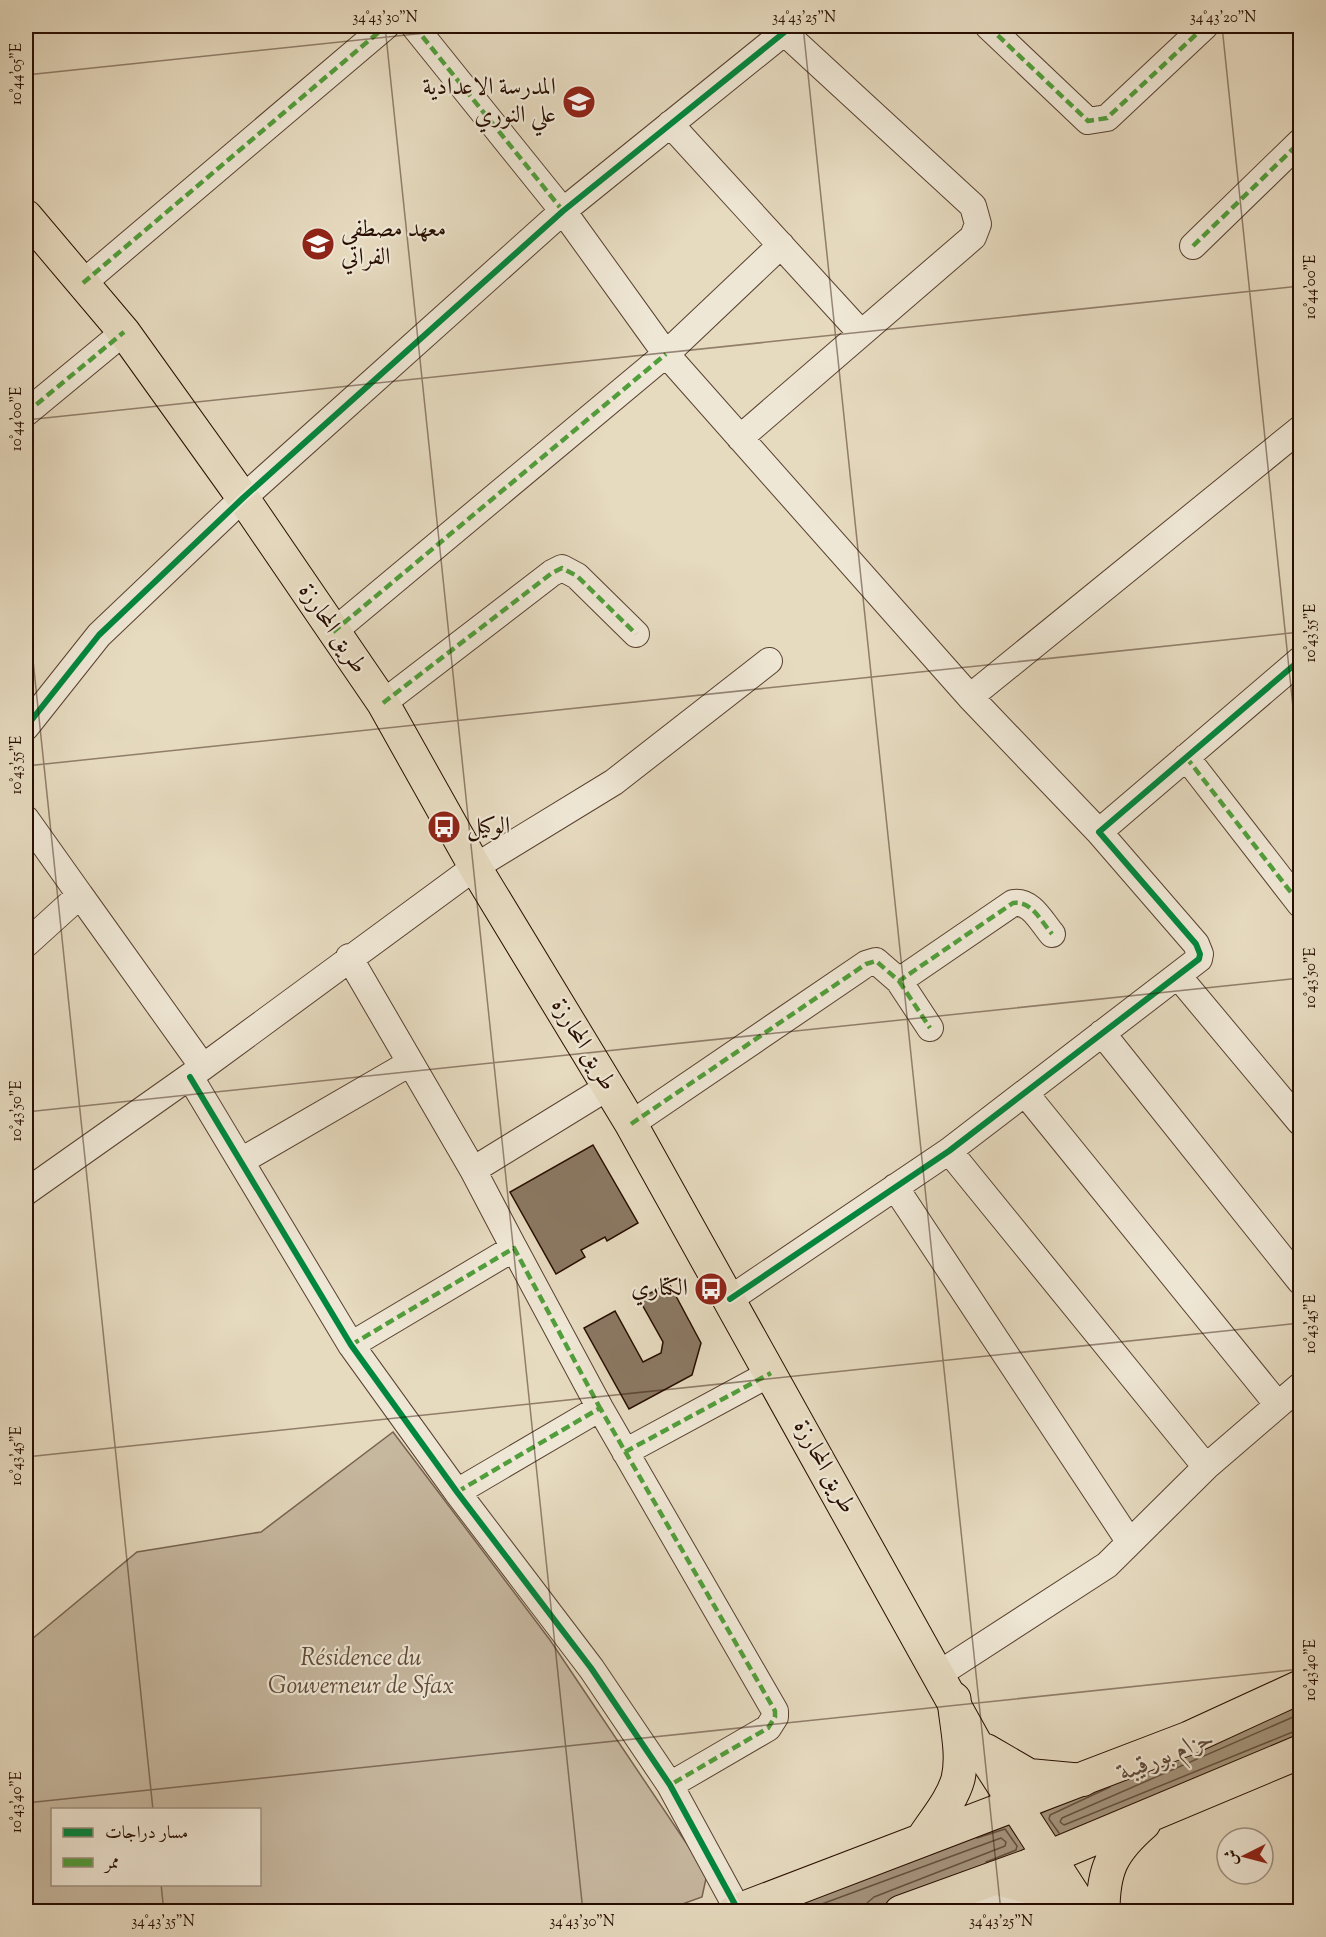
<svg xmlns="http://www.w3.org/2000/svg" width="1326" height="1937" font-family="'Sorts Mill Goudy',Amiri,serif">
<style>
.green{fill:#c6b79f;stroke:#776250;stroke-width:1.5;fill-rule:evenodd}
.water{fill:#a5957e;stroke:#735f4c;stroke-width:1.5}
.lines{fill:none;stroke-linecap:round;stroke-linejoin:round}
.shore{stroke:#66523f;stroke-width:1.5}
.building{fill:#8b7863;stroke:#280e00;stroke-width:1.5}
.minor-casing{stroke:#584130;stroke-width:28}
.major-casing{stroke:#280e00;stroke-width:34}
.highway-casing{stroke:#280e00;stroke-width:35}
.minor{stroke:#efe7d5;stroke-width:26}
.major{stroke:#e6dabf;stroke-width:32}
.highway{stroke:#e6dabf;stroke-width:33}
.quiet{stroke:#519f3c;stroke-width:4.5;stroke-dasharray:9 4.5;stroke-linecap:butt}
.cycleway-casing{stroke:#efe7d5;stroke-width:10}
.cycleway{stroke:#00873e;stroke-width:6}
.ticks{fill:none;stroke:#280e00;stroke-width:1.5;stroke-opacity:0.45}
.labels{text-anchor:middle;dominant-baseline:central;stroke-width:4.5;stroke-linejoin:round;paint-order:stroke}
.poi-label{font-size:24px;fill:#280e00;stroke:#efe7d5;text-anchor:end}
.street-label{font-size:24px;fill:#280e00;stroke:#efe7d5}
.park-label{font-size:24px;font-style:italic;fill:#5f4938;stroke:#efe7d5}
.water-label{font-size:26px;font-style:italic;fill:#604b39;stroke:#efe7d5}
.neatline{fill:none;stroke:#280e00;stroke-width:2}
.ticks-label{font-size:15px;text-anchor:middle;fill:#280e00}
</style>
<rect width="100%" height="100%" fill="#e6dabf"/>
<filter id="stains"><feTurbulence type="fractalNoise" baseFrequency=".00333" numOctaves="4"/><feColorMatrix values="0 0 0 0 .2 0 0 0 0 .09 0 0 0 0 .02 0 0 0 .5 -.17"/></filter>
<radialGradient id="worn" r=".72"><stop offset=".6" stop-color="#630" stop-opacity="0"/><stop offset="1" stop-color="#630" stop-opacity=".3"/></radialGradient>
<path class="green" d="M393,1432L550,1640L707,1874L702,1897L663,1911L26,1912V1644L137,1552L261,1532ZM52,1810H260V1884H52Z"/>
<path class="water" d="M1300,1699V1741L1057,1842L1039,1814Z
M1009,1821L1027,1851L952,1883L872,1911L761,1912Z"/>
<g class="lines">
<path class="shore" d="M1300,1714L1062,1818L1060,1822L1064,1825L1300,1729
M1059,1833L1049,1819L1050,1815L1110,1787
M977,1838L1005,1829L1017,1846L1016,1850L986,1862
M800,1912L1001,1838L1006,1842L1005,1846L874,1897L867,1903L866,1912"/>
</g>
<path class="building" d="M593,1145L638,1223L607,1241L605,1237L581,1250L585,1257L556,1274L510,1192Z
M669,1283L701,1343L692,1375L629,1409L584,1328L615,1311L643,1362L661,1353L663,1342L639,1299Z"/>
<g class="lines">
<defs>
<path id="minor" d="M414,26L563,211L666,354L970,697
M988,26L1088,121L1107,118L1205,26
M670,124L861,333
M1193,246L1300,142
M83,283L386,26
M26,413L124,332
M740,438L973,237L978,224L973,206L784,32
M333,632L666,354L781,245
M383,703L552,573L562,568L577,576L636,634
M26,727L99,635L243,498L563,211L792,26
M1186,757L1300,904
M26,819L80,895L26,944
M1099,832L970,697L1300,429
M80,895L203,1067
M349,957L473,1170L514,1248
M1178,976L1300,1122
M899,981L930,1028
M1102,1033L1300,1281
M190,1077L351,1345L457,1492L591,1668L670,1785L738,1910
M1025,1093L1278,1405
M631,1124L866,964L876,961L899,981L1013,903C1031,900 1041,921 1052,934
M949,1151L1206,1467
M241,1161L410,1063
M473,1170L608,1087
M895,1187L1129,1541
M26,1192L203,1067L475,867L614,782L769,661
M730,1299L949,1151L1199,959L1200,954L1196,944L1099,832L1300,660
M351,1345L514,1248L600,1408
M625,1452L771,1373
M457,1492L600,1408L775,1711V1717L768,1728L670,1785
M939,1674L1107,1565L1206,1467L1300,1386
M980,1912L1042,1890"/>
<path id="major" d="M26,216L124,332L243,498L383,703L475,867L631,1124L978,1747L1085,1912
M986,1750L1029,1775L1083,1780
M994,1878L1054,1894L1081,1912"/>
<path id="highway" d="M922,1840C934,1821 952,1801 958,1779C964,1754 956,1724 954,1699
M734,1912L1189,1738L1300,1687
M901,1912L1028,1866L1300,1752
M1103,1912C1103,1869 1112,1851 1144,1823"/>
</defs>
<use href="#minor" class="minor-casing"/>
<use href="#major" class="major-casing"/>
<use href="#highway" class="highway-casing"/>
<use href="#minor" class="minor"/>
<use href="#major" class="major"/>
<use href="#highway" class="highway"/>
<path class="quiet" d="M414,26L563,211
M988,26L1088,121L1107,118L1205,26
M1193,246L1300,142
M83,283L386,26
M26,413L124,332
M333,632L666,354
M383,703L552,573L562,568L577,576L636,634
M1186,757L1300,904
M899,981L930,1028
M631,1124L866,964L876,961L899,981L1013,903C1031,900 1041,921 1052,934
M351,1345L514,1248L600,1408
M625,1452L771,1373
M457,1492L600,1408L775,1711V1717L768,1728L670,1785"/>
<defs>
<path id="cycleway" d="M26,727L99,635L243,498L563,211L792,26
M190,1077L351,1345L457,1492L591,1668L670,1785L738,1910
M730,1299L949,1151L1199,959L1200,954L1196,944L1099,832L1300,660"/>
</defs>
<use href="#cycleway" class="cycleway-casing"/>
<use href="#cycleway" class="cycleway"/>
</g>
<path class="ticks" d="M385,26L583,1912M803,26L1001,1912M1222,26L1300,774M26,75L492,26M26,420L1300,286M26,593L153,1810M26,766L1300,632M26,1112L1300,978M26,1457L1300,1323M26,1803L1300,1669M161,1884L164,1912"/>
<defs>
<symbol id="school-disc" viewBox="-11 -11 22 22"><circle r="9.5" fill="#8f2418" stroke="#efe7d5"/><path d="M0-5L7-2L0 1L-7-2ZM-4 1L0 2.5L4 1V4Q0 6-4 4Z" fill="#fff"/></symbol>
<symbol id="bus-disc" viewBox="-11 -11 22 22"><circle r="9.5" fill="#8f2418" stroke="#efe7d5"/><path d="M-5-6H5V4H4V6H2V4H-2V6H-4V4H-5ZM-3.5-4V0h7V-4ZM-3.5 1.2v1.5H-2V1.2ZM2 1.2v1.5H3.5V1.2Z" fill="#fff"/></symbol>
</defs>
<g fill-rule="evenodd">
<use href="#school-disc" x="560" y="83" width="38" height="38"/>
<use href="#school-disc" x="299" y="225" width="38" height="38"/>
<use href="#bus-disc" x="425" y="808" width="38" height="38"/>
<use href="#bus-disc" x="692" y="1270" width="38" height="38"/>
</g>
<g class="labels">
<g class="poi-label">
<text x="556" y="88">المدرسة الاعدادية<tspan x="556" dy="28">علي النوري</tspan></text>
<text x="341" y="230" text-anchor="start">معهد مصطفى<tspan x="341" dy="28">الفراتي</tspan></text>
<text x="467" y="827" text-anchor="start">الوكيل</text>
<text x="688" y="1289">الكتاري</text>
</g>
<g class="street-label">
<text transform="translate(332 629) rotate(56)">طريق المحارزة</text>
<text transform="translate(583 1045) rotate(59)">طريق المحارزة</text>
<text transform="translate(824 1467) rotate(61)">طريق المحارزة</text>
</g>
<g class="park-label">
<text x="361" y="1659">Résidence du<tspan x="361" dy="28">Gouverneur de Sfax</tspan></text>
</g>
<g class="water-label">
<text transform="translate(1167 1756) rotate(-22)">حزام بورقيبة</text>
</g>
</g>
<rect width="1326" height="1937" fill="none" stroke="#e6dabf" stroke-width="66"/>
<rect x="51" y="1808" width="210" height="78" fill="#efe7d5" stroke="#9f9080" stroke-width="1.5"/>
<rect x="63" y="1828" width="30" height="9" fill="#00873e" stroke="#9f9080" stroke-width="1.5"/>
<text x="105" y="1838" font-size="18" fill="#280e00">مسار دراجات</text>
<rect x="63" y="1858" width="30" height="9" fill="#519f3c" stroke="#9f9080" stroke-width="1.5"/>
<text x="105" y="1868" font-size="18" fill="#280e00">ممر</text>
<g transform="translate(1245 1856) rotate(264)"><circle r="28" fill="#efe7d5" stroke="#9f9080" stroke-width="1.5"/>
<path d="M0-4.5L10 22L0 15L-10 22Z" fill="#8f2418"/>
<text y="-9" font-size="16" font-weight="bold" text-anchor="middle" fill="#280e00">ش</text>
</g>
<rect x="33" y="33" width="1260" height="1871" class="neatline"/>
<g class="ticks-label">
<text x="385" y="22">34°43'30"N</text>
<text x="804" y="22">34°43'25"N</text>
<text x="1223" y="22">34°43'20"N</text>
<text transform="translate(16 74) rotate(-90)" y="5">10°44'05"E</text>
<text transform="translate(1310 287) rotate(-90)" y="5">10°44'00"E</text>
<text transform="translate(16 419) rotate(-90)" y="5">10°44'00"E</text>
<text transform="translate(1310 633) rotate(-90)" y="5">10°43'55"E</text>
<text transform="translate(16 765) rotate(-90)" y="5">10°43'55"E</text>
<text transform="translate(1310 978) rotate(-90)" y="5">10°43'50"E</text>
<text transform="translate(16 1111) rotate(-90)" y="5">10°43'50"E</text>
<text transform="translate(1310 1324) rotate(-90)" y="5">10°43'45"E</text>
<text transform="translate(16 1456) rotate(-90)" y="5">10°43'45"E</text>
<text transform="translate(1310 1670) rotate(-90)" y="5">10°43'40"E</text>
<text transform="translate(16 1802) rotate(-90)" y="5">10°43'40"E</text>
<text x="163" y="1926">34°43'35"N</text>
<text x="582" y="1926">34°43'30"N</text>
<text x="1001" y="1926">34°43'25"N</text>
</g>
<rect width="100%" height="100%" filter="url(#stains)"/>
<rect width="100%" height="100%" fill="url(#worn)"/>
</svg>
